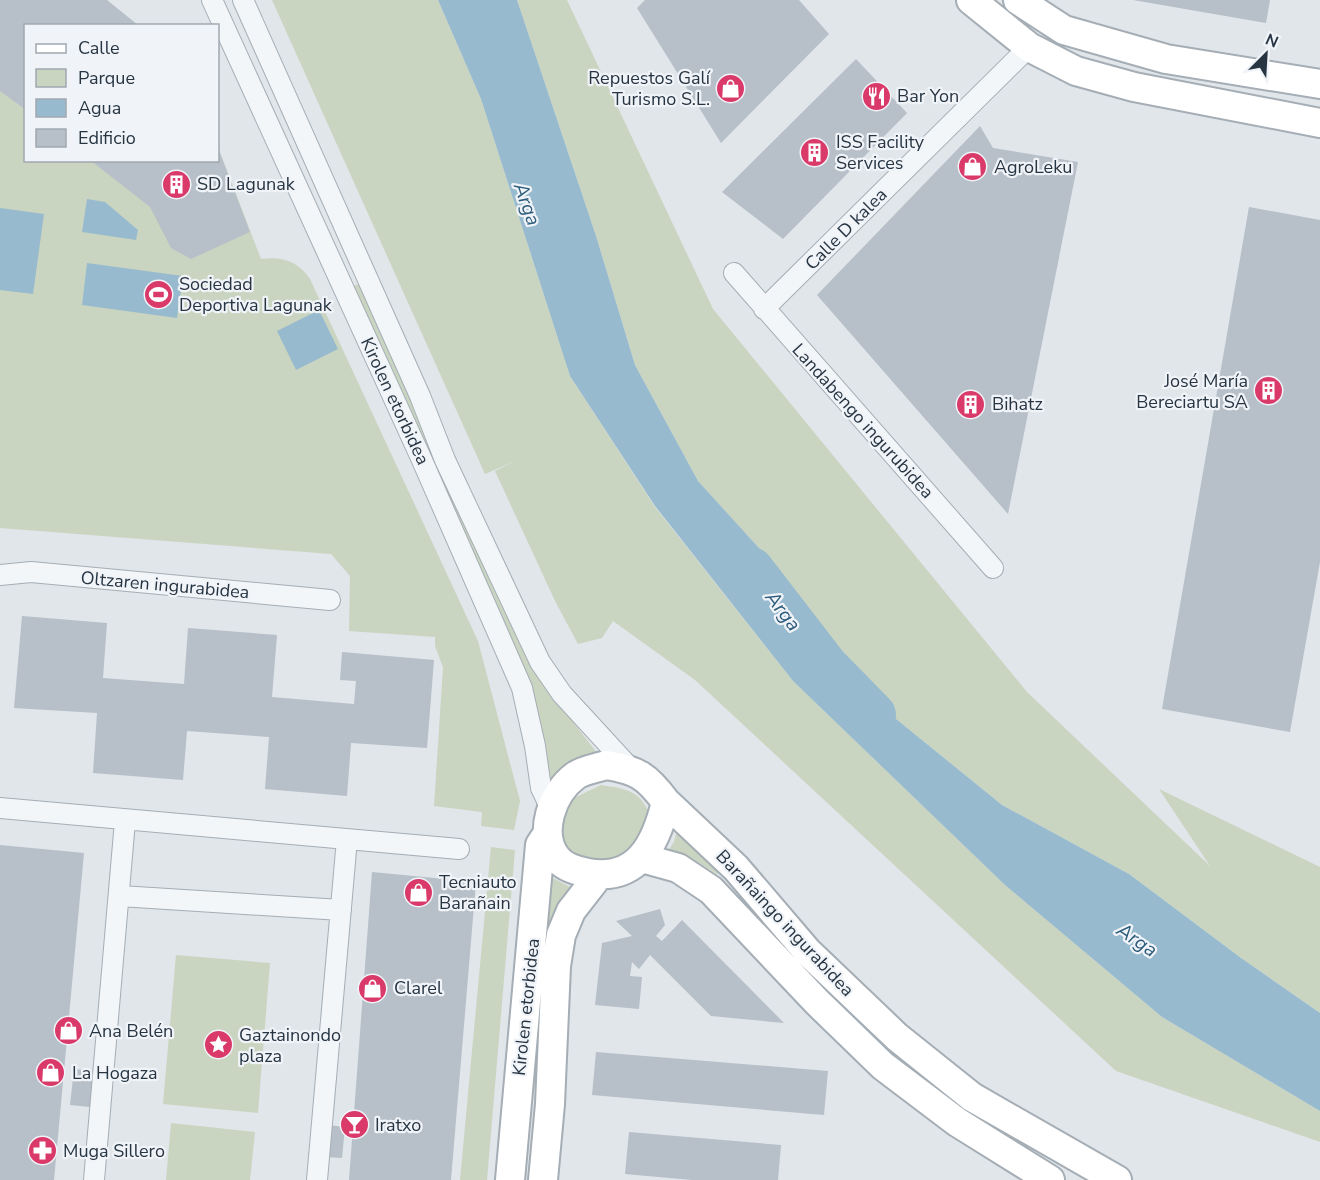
<svg xmlns="http://www.w3.org/2000/svg" width="1320" height="1180" font-family="'Nunito Sans',sans-serif">
<style>
.green{fill:#c9d5c0}
.water{fill:#98bace}
.lines{fill:none;stroke-linecap:round;stroke-linejoin:round}
.river{stroke:#98bace;stroke-width:46}
.building{fill:#b7bfc8}
.street-casing{stroke:#a5adb5;stroke-width:22}
.secondary-casing{stroke:#a5adb5;stroke-width:32}
.street{stroke:#f3f6f8;stroke-width:20}
.secondary{stroke:#fff;stroke-width:28}
.labels{text-anchor:middle;dominant-baseline:central;stroke-width:4.5;stroke-linejoin:round;paint-order:stroke}
.poi-label{font-size:18px;fill:#273543;stroke:#f0f4f8;text-anchor:start}
.street-label{font-size:18px;fill:#273543;stroke:#f0f4f8}
.water-label{font-size:20px;font-style:italic;fill:#2d5b7b;stroke:#f0f4f8}
</style>
<rect width="100%" height="100%" fill="#e0e6ea"/>
<path class="green" d="M0,0H106L138,25L26,26V160H218V147L261,259C282,256 298,261 310,279L478,641L520,801L514,830L481,826L482,812L434,806L443,667L435,646V637L349,631L350,576L331,554L0,528Z
M272,0H438L481,99L570,376L655,507L793,681L1005,885L1162,1017L1320,1111V1142L1116,1071L695,680L613,621L602,638L578,644L555,601L495,471L515,461L485,474Z
M517,0H567L713,309L1027,692L1210,866L1159,789L1320,867V1013L1241,958L1129,874L1002,805L885,710L800,649L769,559L698,481L635,365L596,236Z
M359,284L530,663L544,685L598,754L570,763L550,778L542,730L529,686L353,286Z
M601,785C626,789 640,790 650,815C637,845 622,865 587,860C579,859 570,857 566,850C562,842 561,831 558,822L574,798Z
M678,827L723,869L717,874L693,859L667,852L674,842Z
M491,847L515,850L487,1180H460Z
M547,875L572,888L546,960L538,958Z
M176,955L270,963L258,1113L163,1104Z
M171,1123L255,1132L250,1180H166Z"/>
<path class="water" d="M438,0H517L596,236L635,365L698,481L769,559L800,649L885,710L1002,805L1129,874L1241,958L1320,1013V1111L1162,1017L1005,885L793,681L655,506L570,376L481,99Z
M87,199L105,202L138,230L136,240L82,232Z
M0,208L44,214L33,294L0,290Z
M87,263L183,276L177,318L82,305Z
M319,310L338,349L296,370L277,331Z"/>
<g class="lines">
<path class="river" d="M751,570L825,666L873,715"/>
</g>
<path class="building" d="M0,0H107L139,26H26V110L0,91Z
M645,0H799L829,34L721,143L637,8Z
M1133,0H1270L1266,23Z
M856,59L907,113L783,239L722,192Z
M980,126L993,148L1078,162L1008,514L817,295Z
M218,148L250,232L191,259L171,248L150,207L90,160H218Z
M1249,207L1320,220V562L1290,732L1162,709Z
M22,616L107,623L103,678L184,684L188,628L277,635L272,697L354,704L356,681L340,680L342,652L434,660L427,748L351,743L347,796L265,789L269,737L187,731L183,780L93,773L97,713L14,708Z
M0,845L84,853L54,1180H0Z
M372,872L476,882L451,1180H349Z
M660,909L665,925L656,936L662,941L682,920L784,1023L711,1016L650,955L639,969L632,962L630,976L642,977L639,1009L595,1005L602,943L632,936L616,921Z
M596,1052L828,1071L824,1115L592,1095Z
M74,1069L94,1071L90,1107L70,1105Z
M328,1125L345,1127L342,1158L325,1157Z
M629,1132L781,1145L778,1180H692L625,1174Z"/>
<g class="lines">
<defs>
<path id="street" d="M212,0L421,458L522,688L535,746L541,788L552,811
M243,0L420,396L445,460L540,662L562,694L631,769
M734,273L993,568
M764,309L1029,47
M0,575L31,572L330,600
M0,808L459,849
M120,896L341,910
M94,1180L125,821
M317,1180L347,839"/>
<path id="secondary" d="M971,0L1029,47L1076,71L1134,87L1320,123
M1018,0L1064,30L1166,59L1320,84
M606,765C637,770 647,776 666,802C656,843 638,882 588,873C577,871 563,867 556,857C538,833 552,793 575,776C583,770 597,768 606,765Z
M666,802L736,868L807,951L897,1037L972,1097L1117,1180
M642,858L678,868L711,890L817,1002L883,1066L957,1122L1050,1180
M510,1180L540,845L546,836
M543,1180L550,1104L556,966L561,935L571,911L599,875"/>
</defs>
<use href="#street" class="street-casing"/>
<use href="#secondary" class="secondary-casing"/>
<use href="#street" class="street"/>
<use href="#secondary" class="secondary"/>
</g>
<defs>
<symbol id="shop-disc" viewBox="-11 -11 22 22"><circle r="9.5" fill="#da3a69" stroke="#f0f4f8"/><path d="M-5-2.5h2.3a2.7 3.5 0 0 1 5.4 0H5L5.5 6h-11ZM-1.5-2.5h3a1.5 2.3 0 0 0-3 0Z" fill="#fff"/></symbol>
<symbol id="restaurant-disc" viewBox="-11 -11 22 22"><circle r="9.5" fill="#da3a69" stroke="#f0f4f8"/><path d="M-5-6h1v4h1v-4h1v4h1v-4h1v5L-1.5 .5V6h-2V.5L-5-1ZM5-6V6H3V1.5H1.5Q1.5-4 5-6Z" fill="#fff"/></symbol>
<symbol id="building-disc" viewBox="-11 -11 22 22"><circle r="9.5" fill="#da3a69" stroke="#f0f4f8"/><path d="M-4-6H4V6H1V3H-1V6H-4ZM-2.5-4.3h1.7v1.8h-1.7ZM.8-4.3h1.7v1.8H.8ZM-2.5-1h1.7V.8h-1.7ZM.8-1h1.7V.8H.8Z" fill="#fff"/></symbol>
<symbol id="stadium-disc" viewBox="-11 -11 22 22"><circle r="9.5" fill="#da3a69" stroke="#f0f4f8"/><path d="M0-5a6.5 5 0 1 0 0 10a6.5 5 0 1 0 0-10ZM-3.5-1.8h7v3.6h-7Z" fill="#fff"/></symbol>
<symbol id="sight-disc" viewBox="-11 -11 22 22"><circle r="9.5" fill="#da3a69" stroke="#f0f4f8"/><path d="M0-6L1.8-2.2L6-1.7L2.9 1.2L3.7 5.4L0 3.3L-3.7 5.4L-2.9 1.2L-6-1.7L-1.8-2.2Z" fill="#fff"/></symbol>
<symbol id="bar-disc" viewBox="-11 -11 22 22"><circle r="9.5" fill="#da3a69" stroke="#f0f4f8"/><path d="M-6-5H6L.8 .8V4.5H3.5V6h-7V4.5H-.8V.8Z" fill="#fff"/></symbol>
<symbol id="pharmacy-disc" viewBox="-11 -11 22 22"><circle r="9.5" fill="#da3a69" stroke="#f0f4f8"/><path d="M-2-6h4v4h4v4h-4v4h-4v-4h-4v-4h4Z" fill="#fff"/></symbol>
</defs>
<g fill-rule="evenodd">
<use href="#shop-disc" x="714" y="72" width="33" height="33"/>
<use href="#restaurant-disc" x="860" y="80" width="33" height="33"/>
<use href="#building-disc" x="798" y="136" width="33" height="33"/>
<use href="#shop-disc" x="956" y="150" width="33" height="33"/>
<use href="#building-disc" x="160" y="168" width="33" height="33"/>
<use href="#stadium-disc" x="142" y="278" width="33" height="33"/>
<use href="#building-disc" x="1252" y="374" width="33" height="33"/>
<use href="#building-disc" x="954" y="388" width="33" height="33"/>
<use href="#shop-disc" x="402" y="876" width="33" height="33"/>
<use href="#shop-disc" x="356" y="972" width="33" height="33"/>
<use href="#shop-disc" x="52" y="1014" width="33" height="33"/>
<use href="#sight-disc" x="202" y="1028" width="33" height="33"/>
<use href="#shop-disc" x="34" y="1056" width="33" height="33"/>
<use href="#bar-disc" x="338" y="1108" width="33" height="33"/>
<use href="#pharmacy-disc" x="26" y="1134" width="33" height="33"/>
</g>
<g class="labels">
<g class="poi-label">
<text x="710" y="78" text-anchor="end">Repuestos Galí<tspan x="710" dy="21">Turismo S.L.</tspan></text>
<text x="897" y="96">Bar Yon</text>
<text x="836" y="142">ISS Facility<tspan x="836" dy="21">Services</tspan></text>
<text x="994" y="167">AgroLeku</text>
<text x="197" y="184">SD Lagunak</text>
<text x="179" y="284">Sociedad<tspan x="179" dy="21">Deportiva Lagunak</tspan></text>
<text x="1248" y="381" text-anchor="end">José María<tspan x="1248" dy="21">Bereciartu SA</tspan></text>
<text x="992" y="404">Bihatz</text>
<text x="439" y="882">Tecniauto<tspan x="439" dy="21">Barañain</tspan></text>
<text x="394" y="988">Clarel</text>
<text x="89" y="1031">Ana Belén</text>
<text x="239" y="1035">Gaztainondo<tspan x="239" dy="21">plaza</tspan></text>
<text x="72" y="1073">La Hogaza</text>
<text x="375" y="1125">Iratxo</text>
<text x="63" y="1151">Muga Sillero</text>
</g>
<g class="street-label">
<text transform="translate(846 229) rotate(-45)">Calle D kalea</text>
<text transform="translate(395 401) rotate(65)">Kirolen etorbidea</text>
<text transform="translate(863 421) rotate(48)">Landabengo ingurubidea</text>
<text transform="translate(165 585) rotate(5)">Oltzaren ingurabidea</text>
<text transform="translate(785 923) rotate(47)">Barañaingo ingurabidea</text>
<text transform="translate(526 1007) rotate(-84)">Kirolen etorbidea</text>
</g>
<g class="water-label">
<text transform="translate(527 204) rotate(70)">Arga</text>
<text transform="translate(783 611) rotate(53)">Arga</text>
<text transform="translate(1137 940) rotate(34)">Arga</text>
</g>
</g>
<rect x="24" y="24" width="195" height="138" fill="#f0f4f8" stroke="#a0a8b0" stroke-width="1.5"/>
<rect x="36" y="44" width="30" height="9" fill="#ffffff" stroke="#a0a8b0" stroke-width="1.5"/>
<text x="78" y="54" font-size="18" fill="#273543">Calle</text>
<rect x="36" y="69" width="30" height="18" fill="#c9d5c0" stroke="#a0a8b0" stroke-width="1.5"/>
<text x="78" y="84" font-size="18" fill="#273543">Parque</text>
<rect x="36" y="99" width="30" height="18" fill="#98bace" stroke="#a0a8b0" stroke-width="1.5"/>
<text x="78" y="114" font-size="18" fill="#273543">Agua</text>
<rect x="36" y="129" width="30" height="18" fill="#b7bfc8" stroke="#a0a8b0" stroke-width="1.5"/>
<text x="78" y="144" font-size="18" fill="#273543">Edificio</text>
<g transform="translate(1266 54) rotate(24)" stroke="#f0f4f8" stroke-width="4.5" paint-order="stroke">
<path d="M0-4.5L10 22L0 15L-10 22Z" fill="#273543"/>
<text y="-9" font-size="16" font-weight="bold" text-anchor="middle" fill="#273543">N</text>
</g>
</svg>
